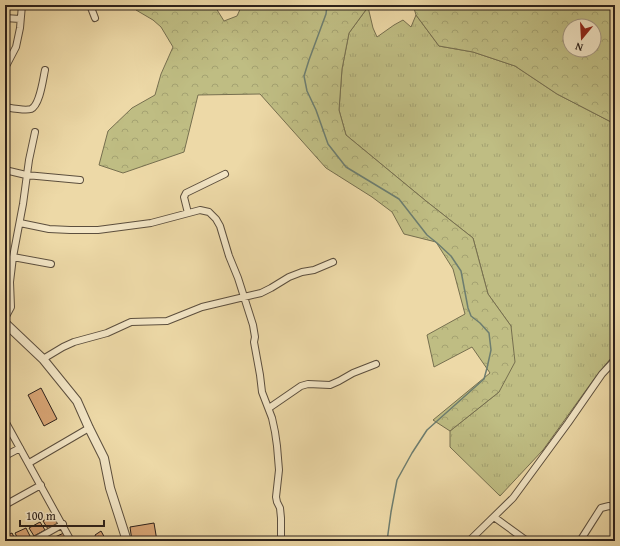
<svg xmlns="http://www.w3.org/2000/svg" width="620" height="546" font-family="'Gentium Book Plus',serif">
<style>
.grass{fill:url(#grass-tufts);stroke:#766f4f}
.forest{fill:url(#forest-crowns);stroke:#766f4f;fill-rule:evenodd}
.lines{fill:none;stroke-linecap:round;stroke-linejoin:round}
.stream{stroke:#6d7d6f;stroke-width:1.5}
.building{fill:#d9a676;stroke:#2c211b}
.minor-casing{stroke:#5c4f3e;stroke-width:8}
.tertiary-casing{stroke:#5c4f3e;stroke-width:10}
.minor{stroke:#f3e6c6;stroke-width:6}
.tertiary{stroke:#f3e6c6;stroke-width:8}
</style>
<defs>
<pattern id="grass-tufts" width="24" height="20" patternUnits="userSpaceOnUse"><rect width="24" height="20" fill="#bfbd83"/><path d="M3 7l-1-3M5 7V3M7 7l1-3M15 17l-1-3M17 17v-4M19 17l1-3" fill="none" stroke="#a4a271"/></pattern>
<pattern id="forest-crowns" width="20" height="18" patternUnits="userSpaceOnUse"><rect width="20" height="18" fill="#bfbd83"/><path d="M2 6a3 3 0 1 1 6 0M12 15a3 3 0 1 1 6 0" fill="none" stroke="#a4a271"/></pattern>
</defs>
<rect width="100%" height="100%" fill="#edd9a7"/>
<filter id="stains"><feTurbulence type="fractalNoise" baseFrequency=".005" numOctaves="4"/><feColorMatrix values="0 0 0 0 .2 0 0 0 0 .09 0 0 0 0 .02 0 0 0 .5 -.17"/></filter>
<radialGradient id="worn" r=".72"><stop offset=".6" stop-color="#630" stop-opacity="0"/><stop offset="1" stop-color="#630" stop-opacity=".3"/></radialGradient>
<path class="grass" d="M368,7L373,28L377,37L394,25L403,20L411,27L416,15L439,46L473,52L515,66L557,94L615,124V353L594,379L543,450L500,496L450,447V431L499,392L511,326L488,294L473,238L426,201L346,135L339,110L342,69L349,33Z"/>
<path class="forest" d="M136,5H214L224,21L237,16L242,5H367L368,7L349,33L342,69L339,110L346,135L426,201L473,238L488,294L511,326L515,362L499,392L450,431L433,420L490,373L472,347L434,367L427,335L465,314L453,269L436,242L404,234L392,212L372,197L326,168L260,94L198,95L184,152L123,173L99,165L108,131L132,108L155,95L161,74L173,47L161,27L153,20L136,10Z
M413,5H615V124L557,94L515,66L473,52L439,46L416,15ZM570,26H594V50H570Z"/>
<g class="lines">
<path class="stream" d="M327,5L326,14L309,60L304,76L307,91L316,110L328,144L346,167L399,199L427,235L437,243L451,256L461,271L468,308L471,316L480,323L489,333L491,350L487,368L484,379L427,430L412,453L397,480L391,512L387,541"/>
</g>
<path class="building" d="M41,388L57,419L44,426L28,395Z
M54,514L59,523L48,529L43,521Z
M40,522L45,530L34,536L29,528Z
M154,523L157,541H132L130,527Z
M26,528L31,538L25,541H19L15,533Z
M101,531L106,540L103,541H102L99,536L96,538L95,535Z
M66,532L69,538L64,541H57L55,537Z
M12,533L16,541H5V536Z"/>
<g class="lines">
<defs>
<path id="minor" d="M90,5L95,18
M5,18L20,19
M5,68L16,47L20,28L22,5
M5,107C11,108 25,111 31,109C40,105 43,79 45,70
M5,170L26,175L80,180
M188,213L184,197L186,193L225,174
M20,223L49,229L70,230H98L151,223L200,210L209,212L216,219L220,226L229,256L238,278L253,325L255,337L254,342L260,375L262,392L272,418L275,432L277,446L279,470L276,497L277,502L280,508L281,518V541
M13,257L51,264
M5,318L11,307L10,282L13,257L23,204L29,160L35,132
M43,359L63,347L74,342L107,333L131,322L167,321L202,307L244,297L261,293L271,288L289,277L302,272L314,270L333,262
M269,408L301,386L308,384L330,385L339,381L353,373L376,364
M5,421L71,541
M5,456L20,448
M29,463L89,428
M5,505L41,485
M494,517L527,541
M33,541L63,524
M469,541L513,498L568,423L602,374L615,360
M580,541L601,508L609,506L615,508"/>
<path id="tertiary" d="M5,323L43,359L77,401L89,428L104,458L110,488L127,541"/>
</defs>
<use href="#minor" class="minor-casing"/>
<use href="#tertiary" class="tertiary-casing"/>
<use href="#minor" class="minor"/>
<use href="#tertiary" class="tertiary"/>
</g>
<rect width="620" height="546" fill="none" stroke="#edd9a7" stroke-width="20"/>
<rect x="6" y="6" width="608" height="534" fill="none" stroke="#2c211b" stroke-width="2"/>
<rect x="10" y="10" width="600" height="526" fill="none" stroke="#2c211b"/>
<g transform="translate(582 38) rotate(198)"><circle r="19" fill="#f3e6c6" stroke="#a39782"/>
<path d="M0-3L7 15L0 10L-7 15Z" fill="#8f2418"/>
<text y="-6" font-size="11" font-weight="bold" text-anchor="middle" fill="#2c211b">N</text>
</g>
<path d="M20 520v6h84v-6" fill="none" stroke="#2c211b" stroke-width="2"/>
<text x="26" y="520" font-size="12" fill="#2c211b" stroke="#f3e6c6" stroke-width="3" paint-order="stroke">100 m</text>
<rect width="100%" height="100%" filter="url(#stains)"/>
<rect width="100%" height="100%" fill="url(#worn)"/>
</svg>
